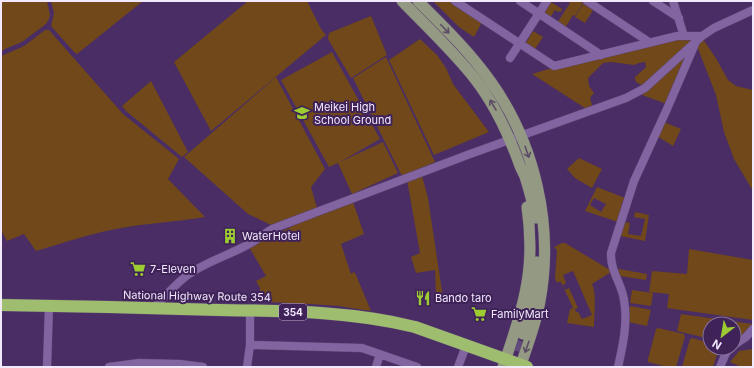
<svg xmlns="http://www.w3.org/2000/svg" width="754" height="368" font-family="Inter,sans-serif">
<style>
.green{fill:#70481a;fill-rule:evenodd}
.lines{fill:none;stroke-linecap:round;stroke-linejoin:round}
.major-tunnel{stroke:#62497b;stroke-width:11;stroke-dasharray:11 5.5;stroke-linecap:butt}
.minor-casing{stroke:#5e4673;stroke-width:9}
.major-casing{stroke:#5e4673;stroke-width:12}
.highway-casing{stroke:#5e4673;stroke-width:13}
.minor{stroke:#8164a0;stroke-width:8}
.major{stroke:#939982;stroke-width:11}
.highway{stroke:#9fbd6e;stroke-width:12}
.oneway{stroke:#5c4c67}
.labels{text-anchor:middle;dominant-baseline:central;stroke-width:4;stroke-linejoin:round;paint-order:stroke}
.shield{fill:#3e2258;stroke:#bcadcc;stroke-width:1}
.shield-label{font-size:10px;font-weight:bold;fill:#f2e9fd}
.poi-label{font-size:11px;fill:#f2e9fd;stroke:#3e2258;text-anchor:start}
.street-label{font-size:11px;fill:#f2e9fd;stroke:#3e2258}
</style>
<rect width="100%" height="100%" fill="#492d64"/>
<path class="green" d="M1,1H47L50,15L49,19L46,24L22,42L5,49L1,52Z
M51,1H143L77,54L75,53L51,26L54,13Z
M248,1H307L321,29L326,35L211,131L174,62Z
M433,1H450L482,22L474,37L459,27Z
M567,1H579L583,3L575,16L573,15L565,28L557,23L570,3Z
M551,2L562,9L561,12L559,11L558,12L555,10L550,18L545,15V12Z
M583,4L593,10L585,23L575,17Z
M371,16L387,55L351,78L328,39L329,33Z
M45,30H49L123,114L179,159L168,179L205,217C175,222 146,223 116,229C89,234 63,243 36,251L24,234L7,241L1,230V56L24,46Z
M533,31L543,37L535,49L526,43Z
M679,38L691,39V41L646,82L642,85C637,83 635,82 635,77L646,67L645,62L639,63L634,65L611,62L603,63L588,78L589,86L594,93L590,98L592,105L588,110L532,74L552,68Z
M420,39L437,55L446,68L453,84L489,132L434,155L389,60Z
M703,39L717,60L728,80L736,86L753,90V191L734,159L724,132L716,95L697,46Z
M332,52L380,139L340,162L383,142L398,173L352,194L338,163L329,167L281,80Z
M684,56L687,58L667,104L642,95L650,89Z
M386,57L435,162L402,176L353,78Z
M276,77L325,169L311,187L317,208L271,225L248,214L184,157Z
M151,81L188,152L182,157L126,111L122,106Z
M664,122L681,129L673,146L657,136Z
M579,158L602,169L592,188L575,178L567,169Z
M422,176L428,198L443,298L436,296L435,270L416,273L411,257L420,253L407,180Z
M597,187L625,198L624,201L622,202L621,207L623,208L618,222L585,211ZM594,198L606,204L601,212L590,205Z
M353,202L364,234L341,244L351,274L354,272L356,275L371,311L339,306L310,304L269,302L268,300L260,292V288L256,281L266,276L249,247L299,223Z
M635,212L649,215L645,241L620,236L624,222L630,223L628,234L641,236L645,219L634,217Z
M562,243H565L610,270L611,272L592,284C597,294 594,316 594,327L567,323L570,309L573,308L561,282H556L555,277L557,250L554,247ZM573,271L592,315L582,319L578,312H576L575,309L578,308L569,288L565,290L563,285L566,283L563,275Z
M689,249L753,260V320L667,308L669,294L649,292L652,271L687,274Z
M619,269L647,274L646,280L620,276L618,270Z
M632,290L653,293L651,306L630,303Z
M631,306L651,310L647,326L628,322V309Z
M681,314L752,324L753,325L742,337L734,340V324H710V339L677,331Z
M658,328L684,334L685,337L676,367H667L648,362V359L656,329Z
M692,338L710,343V348H719L713,367H682L690,339Z
M753,349V367H741L730,362L739,351Z"/>
<g class="lines">
<path class="major-tunnel" d="M512,367L523,334"/>
<defs>
<path id="minor" d="M455,1L554,66L677,36H702
M520,1L601,55
M587,1L649,42
M653,1L679,18
M673,1L684,36
M510,58L547,1
M154,308C164,297 174,286 185,277C204,262 228,256 249,244C257,240 264,234 272,229L470,154L626,98L645,88L702,36L714,28L753,10
M250,345L362,348L417,367
M734,345L746,337L753,329
M47,367L49,306
M109,367L139,363L180,364L203,367
M247,367L250,345V310
M376,367L380,354
M458,367L464,351
M618,367C623,345 628,322 624,300C622,284 610,271 611,253L634,181L667,109L695,44
M720,367L726,353L731,348"/>
<path id="major" d="M402,1C427,27 453,51 475,79C496,106 509,135 520,166C522,171 525,175 526,180C530,192 533,206 536,218
M418,1C444,27 470,52 491,82C535,144 554,225 540,301C536,323 528,345 520,367
M523,334C530,310 535,287 537,262
M503,367C511,343 520,318 525,293C531,266 531,235 527,207"/>
<path id="highway" d="M1,305C74,306 146,308 219,310C285,311 351,311 415,327L527,367"/>
</defs>
<use href="#minor" class="minor-casing"/>
<use href="#major" class="major-casing"/>
<use href="#highway" class="highway-casing"/>
<use href="#minor" class="minor"/>
<use href="#major" class="major"/>
<use href="#highway" class="highway"/>
</g>
<defs><path id="oneway-shaft" d="M-6 0H5M1.5-3L5.5 0L1.5 3" fill="none" stroke-width="1.6" stroke-linecap="round" stroke-linejoin="round"/></defs>
<g class="oneway">
<use href="#oneway-shaft" transform="translate(445 29) rotate(46)"/>
<use href="#oneway-shaft" transform="translate(493 105) rotate(-121)"/>
<use href="#oneway-shaft" transform="translate(527 152) rotate(71)"/>
<use href="#oneway-shaft" transform="translate(527 347) rotate(109)"/>
</g>
<defs>
<symbol id="school-bare" viewBox="-9 -9 18 18"><path d="M0-5L7-2L0 1L-7-2ZM-4 1L0 2.5L4 1V4Q0 6-4 4Z" fill="#9ccb32" stroke="#3e2258" stroke-width="2.5" paint-order="stroke"/></symbol>
<symbol id="building-bare" viewBox="-9 -9 18 18"><path d="M-4-6H4V6H1V3H-1V6H-4ZM-2.5-4.3h1.7v1.8h-1.7ZM.8-4.3h1.7v1.8H.8ZM-2.5-1h1.7V.8h-1.7ZM.8-1h1.7V.8H.8Z" fill="#9ccb32" stroke="#3e2258" stroke-width="2.5" paint-order="stroke"/></symbol>
<symbol id="supermarket-bare" viewBox="-9 -9 18 18"><path d="M-6-5.5h2.5l.6 2H6L4.5 2H-2.5L-4.4-4H-6ZM-1.5 3.2a1.3 1.3 0 1 0 .1 0ZM3 3.2a1.3 1.3 0 1 0 .1 0Z" fill="#9ccb32" stroke="#3e2258" stroke-width="2.5" paint-order="stroke"/></symbol>
<symbol id="restaurant-bare" viewBox="-9 -9 18 18"><path d="M-5-6h1v4h1v-4h1v4h1v-4h1v5L-1.5 .5V6h-2V.5L-5-1ZM5-6V6H3V1.5H1.5Q1.5-4 5-6Z" fill="#9ccb32" stroke="#3e2258" stroke-width="2.5" paint-order="stroke"/></symbol>
</defs>
<g fill-rule="evenodd">
<use href="#school-bare" x="291" y="102" width="22" height="22"/>
<use href="#building-bare" x="219" y="225" width="22" height="22"/>
<use href="#supermarket-bare" x="127" y="258" width="22" height="22"/>
<use href="#restaurant-bare" x="412" y="287" width="22" height="22"/>
<use href="#supermarket-bare" x="468" y="303" width="22" height="22"/>
</g>
<g class="labels">
<rect class="shield" x="279" y="304" width="28" height="16" rx="3"/>
<g class="shield-label">
<text x="293" y="312">354</text>
</g>
<g class="poi-label">
<text x="314" y="107">Meikei High<tspan x="314" dy="13">School Ground</tspan></text>
<text x="242" y="236">WaterHotel</text>
<text x="150" y="269">7-Eleven</text>
<text x="435" y="298">Bando taro</text>
<text x="491" y="314">FamilyMart</text>
</g>
<g class="street-label">
<text transform="translate(197 296) rotate(1)">National Highway Route 354</text>
</g>
</g>
<rect width="754" height="368" fill="none" stroke="#f2e9fd" stroke-width="4"/>
<g transform="translate(722 336) rotate(211)"><circle r="19" fill="#3e2258" stroke="#86729a"/>
<path d="M0-3L7 15L0 10L-7 15Z" fill="#9ccb32"/>
<text y="-6" font-size="11" font-weight="bold" text-anchor="middle" fill="#f2e9fd">N</text>
</g>
</svg>
